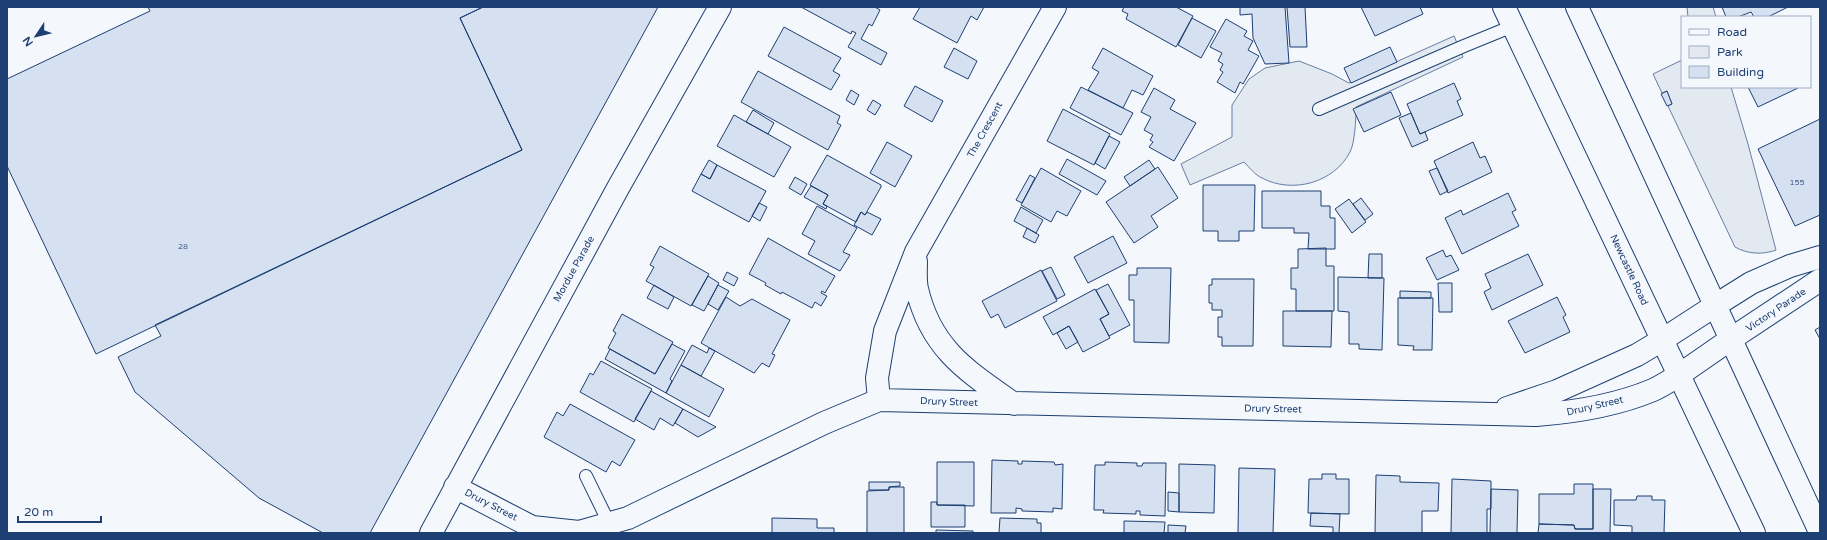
<svg xmlns="http://www.w3.org/2000/svg" width="1827" height="540" font-family="'Varela Round',sans-serif">
<style>
.green{fill:#e3e9f0;stroke:#687fa3}
.building{fill:#d5e0f0;stroke:#1d3f73}
.lines{fill:none;stroke-linecap:round;stroke-linejoin:round}
.lane-casing{stroke:#1d3f73;stroke-width:14}
.street-casing{stroke:#1d3f73;stroke-width:24}
.highway-casing{stroke:#1d3f73;stroke-width:24}
.lane{stroke:#f4f7fb;stroke-width:12}
.street{stroke:#f4f7fb;stroke-width:22}
.highway{stroke:#f4f7fb;stroke-width:22}
.labels{text-anchor:middle;dominant-baseline:central;stroke-width:3;stroke-linejoin:round;paint-order:stroke}
.number-label{font-size:8px;fill:#4b6792}
.street-label{font-size:10px;fill:#1d3f73;stroke:#f4f7fb}
</style>
<rect width="100%" height="100%" fill="#f4f7fb"/>
<path class="green" d="M1687,7H1713L1716,17H1688Z
M1454,36L1463,57L1356,107C1356,119 1355,142 1350,152C1334,183 1292,194 1262,178C1255,175 1249,167 1244,162L1190,185L1181,164L1232,137V105L1249,79L1265,68L1299,61L1332,74L1349,83Z
M1682,60V87H1731L1748,144L1776,250C1763,255 1747,254 1735,247L1668,106L1672,104L1667,91L1662,93L1653,74Z"/>
<path class="building" d="M148,7H483L460,18L522,150L96,354L7,166V79L150,11Z
M483,7H658L370,533H323L259,498L135,392L118,357L161,336L155,325L522,150L460,18Z
M801,7H875L880,10L872,26L869,24L861,39L887,53L881,65L848,47L856,33L852,31L851,34Z
M920,7H984L977,20L971,16L957,43L913,19Z
M1124,7H1176L1193,16L1176,47L1126,19L1128,14L1122,11Z
M1240,7H1285L1289,63L1265,64L1253,38L1252,14L1240,15Z
M1287,7H1305L1307,47H1290Z
M1361,7H1420L1423,14L1375,36Z
M1722,7H1788L1768,17H1754L1751,12L1738,17H1726Z
M1192,18L1216,31L1201,58L1178,45Z
M1226,19L1247,31L1244,36L1253,41L1248,50L1259,56L1243,84L1240,82L1235,93L1217,82L1223,72L1220,70L1223,64L1218,61L1222,53L1210,47Z
M784,27L841,58L833,71L840,75L831,90L768,56Z
M1390,47L1397,62L1351,83L1344,68Z
M954,48L977,61L968,79L944,67Z
M1103,48L1153,76L1143,95L1132,90L1123,108L1088,90L1099,72L1092,68Z
M758,71L840,116L837,123L841,125L828,150L741,102Z
M1454,83L1461,99L1457,101L1463,115L1420,134L1407,104Z
M915,86L943,101L932,122L904,106Z
M1081,87L1133,113L1121,135L1070,108Z
M1748,87H1798V88L1758,107Z
M1154,88L1175,100L1170,109L1196,123L1174,161L1149,147L1153,142L1150,140L1153,135L1144,130L1151,117L1141,112Z
M851,90L859,95L854,105L846,100Z
M1667,91L1672,104L1667,106L1661,94Z
M1391,92L1401,115L1364,132L1353,109Z
M873,100L881,105L875,115L867,110Z
M1063,109L1110,134L1094,165L1047,141Z
M753,110L774,123L768,134L746,122Z
M1411,113L1420,134L1425,132L1428,140L1412,147L1399,118Z
M734,115L791,147L774,177L717,146Z
M1820,119V215L1795,226L1758,149Z
M1109,136L1120,142L1105,169L1095,163Z
M887,142L912,156L895,187L870,173Z
M1473,142L1480,158L1485,156L1492,172L1448,193L1434,161Z
M827,155L881,185V187L865,215L861,212L856,222L823,204L828,195L810,185Z
M1067,159L1106,181L1097,195L1059,174Z
M709,160L717,165L710,179L701,174Z
M1149,160L1155,169L1130,186L1124,177Z
M717,165L766,191L749,222L692,191L701,174L710,179Z
M1158,167L1178,198L1151,216L1158,227L1134,243L1106,202Z
M1041,168L1081,191L1067,216L1057,211L1051,222L1021,205Z
M1437,168L1448,191L1440,195L1429,171Z
M1030,175L1035,178L1022,203L1016,200Z
M795,177L807,184L801,195L789,188Z
M1203,185H1255L1254,231H1239V241H1218V231H1203Z
M811,186L828,195L823,204L827,206L826,209L804,197Z
M1262,191H1321V206H1330V218H1335V249H1308L1309,233H1294V228H1262Z
M1508,193L1516,210L1512,212L1519,226L1462,254L1445,218L1461,210L1463,215Z
M1361,198L1373,214L1365,220L1353,204Z
M1349,199L1366,222L1352,233L1335,209Z
M759,203L767,207L760,221L752,216Z
M817,206L857,228L843,252L850,255L840,271L808,254L815,241L802,234Z
M1021,207L1043,220L1036,233L1014,221Z
M861,212L865,215L867,212L881,219L872,235L854,225Z
M1027,228L1039,235L1035,243L1023,237Z
M1113,236L1127,263L1088,283L1074,257Z
M768,238L835,276L825,293L822,291L821,293L827,296L821,306L815,302L812,308L782,292L781,294L765,285L766,283L749,274Z
M660,246L709,274L691,306L646,281L654,267L650,265Z
M1326,248V266H1334V311H1296V289H1291V268H1298V249Z
M1443,250L1446,257L1451,255L1459,270L1437,280L1426,258Z
M1369,254H1382V278H1368Z
M1528,254L1543,285L1492,310L1484,292L1491,288L1485,274Z
M1051,267L1065,295L1057,299L1042,271Z
M1137,268H1171L1169,343L1134,342V300H1129V275H1137Z
M1041,270L1057,301L1005,328L998,314L991,318L982,301Z
M727,272L738,278L734,286L723,280Z
M708,276L719,283L704,311L692,305Z
M1338,277L1384,278L1382,350L1359,349V344H1349V312L1338,311Z
M1212,279H1254L1253,346H1222V337H1218V317H1222V310H1212V303H1209V285H1212Z
M1438,283H1452V312H1439Z
M1108,284L1130,325L1109,336L1100,319L1109,314L1096,290Z
M654,285L674,297L668,309L647,298Z
M718,285L729,291L718,310L708,304Z
M1095,289L1109,314L1100,319L1110,338L1083,352L1069,326L1053,335L1043,317Z
M1400,291L1431,292V298H1400Z
M726,297L740,306L752,299L790,320L772,354L775,355L769,367L762,363L754,373L701,343Z
M1557,297L1566,315L1563,317L1570,332L1525,353L1508,321Z
M1398,298H1433L1432,350H1413L1414,346L1398,345Z
M1283,311H1332L1331,347L1283,346Z
M622,314L673,342L655,374L608,348L616,333L613,331Z
M1069,326L1078,342L1066,349L1057,333Z
M1820,327V339L1815,330Z
M672,344L685,351L670,379L672,381L666,393L605,359L610,349L655,374Z
M692,345L707,353L709,348L715,351L701,376L681,365Z
M601,361L652,389L634,422L580,392L590,373L593,375Z
M681,365L724,389L709,417L666,393Z
M651,391L683,409L673,426L660,418L654,430L635,419Z
M570,404L635,440L620,466L612,461L606,472L544,437L557,412L563,416Z
M683,409L716,427L698,437L675,423Z
M992,460L1018,461V464H1022V461L1054,462L1055,465L1063,464L1062,509L1053,508V512L1022,511V509L1016,508V513H991Z
M937,462H974V506L937,505Z
M1105,462L1137,463V466H1142L1143,463H1166L1165,516L1140,515V511H1136V514L1103,513L1104,510H1094L1095,465H1105Z
M1179,464L1215,465L1214,513L1179,512Z
M1239,468L1275,469L1273,533H1238Z
M1322,474H1336V479H1349V514L1308,513L1309,479H1322Z
M1376,475L1400,476V482L1439,483L1438,511H1422V533H1375Z
M1452,479L1491,481V509H1487V533H1451Z
M869,482H900V486L889,487V490H869Z
M1574,484H1593V529H1575L1574,525L1539,524V494H1574Z
M889,487H904V533H867V491L889,490Z
M1491,489L1518,490L1517,533H1490Z
M1593,489H1611L1610,533H1538L1539,524L1574,525L1575,529H1593Z
M1168,492L1179,493V512L1168,511Z
M1637,496H1652V500H1665L1664,533H1632V526L1614,525V500H1636Z
M931,502H937V505H965V527H931Z
M1311,513L1340,514L1339,533H1333V527L1310,526Z
M772,518L817,519V528H834V533H772Z
M1000,518L1037,519V523H1041V533H999Z
M1124,521L1165,522L1164,533H1118H1124Z
M1168,525L1186,526L1185,533H1168Z
M936,530L973,531V533H936Z"/>
<g class="lines">
<defs>
<path id="lane" d="M1319,109L1464,46L1513,26
M586,476L609,523"/>
<path id="street" d="M916,261C916,270 915,280 917,289C931,349 967,371 1014,404
M1716,305L1751,283L1790,266L1820,257
M1731,339L1820,280
M879,400L877,378L885,331L916,252L1055,7
M1507,408L1557,391L1637,355L1662,340
M455,487L532,527L579,532L628,518L824,423L879,400L1536,415C1576,412 1615,406 1653,390C1662,386 1671,380 1679,375
M431,533L618,188L720,7"/>
<path id="highway" d="M1504,7L1754,533
M1577,7L1820,532
M1662,340L1716,305
M1679,375L1731,339"/>
</defs>
<use href="#lane" class="lane-casing"/>
<use href="#street" class="street-casing"/>
<use href="#highway" class="highway-casing"/>
<use href="#lane" class="lane"/>
<use href="#street" class="street"/>
<use href="#highway" class="highway"/>
</g>
<g class="labels">
<g class="number-label">
<text x="1797" y="182">155</text>
<text x="183" y="246">28</text>
</g>
<g class="street-label">
<text transform="translate(985 130) rotate(-61)">The Crescent</text>
<text transform="translate(574 269) rotate(-61)">Mordue Parade</text>
<text transform="translate(1629 270) rotate(65)">Newcastle Road</text>
<text transform="translate(1776 310) rotate(-34)">Victory Parade</text>
<text transform="translate(949 402) rotate(2)">Drury Street</text>
<text transform="translate(1595 406) rotate(-13)">Drury Street</text>
<text transform="translate(1273 409) rotate(1)">Drury Street</text>
<text transform="translate(491 505) rotate(27)">Drury Street</text>
</g>
</g>
<rect width="1827" height="540" fill="none" stroke="#1d3f73" stroke-width="16"/>
<rect x="1681" y="16" width="130" height="72" fill="#f4f7fb" stroke="#9eadc5"/>
<rect x="1689" y="29" width="20" height="6" fill="#f4f7fb" stroke="#9eadc5"/>
<text x="1717" y="36" font-size="12" fill="#1d3f73">Road</text>
<rect x="1689" y="46" width="20" height="12" fill="#e3e9f0" stroke="#9eadc5"/>
<text x="1717" y="56" font-size="12" fill="#1d3f73">Park</text>
<rect x="1689" y="66" width="20" height="12" fill="#d5e0f0" stroke="#9eadc5"/>
<text x="1717" y="76" font-size="12" fill="#1d3f73">Building</text>
<g transform="translate(36 36) rotate(235)" stroke="#f4f7fb" stroke-width="3" paint-order="stroke">
<path d="M0-3L7 15L0 10L-7 15Z" fill="#1d3f73"/>
<text y="-6" font-size="11" font-weight="bold" text-anchor="middle" fill="#1d3f73">N</text>
</g>
<path d="M18 516v6h83v-6" fill="none" stroke="#1d3f73" stroke-width="2"/>
<text x="24" y="516" font-size="12" fill="#1d3f73" stroke="#f4f7fb" stroke-width="3" paint-order="stroke">20 m</text>
</svg>
